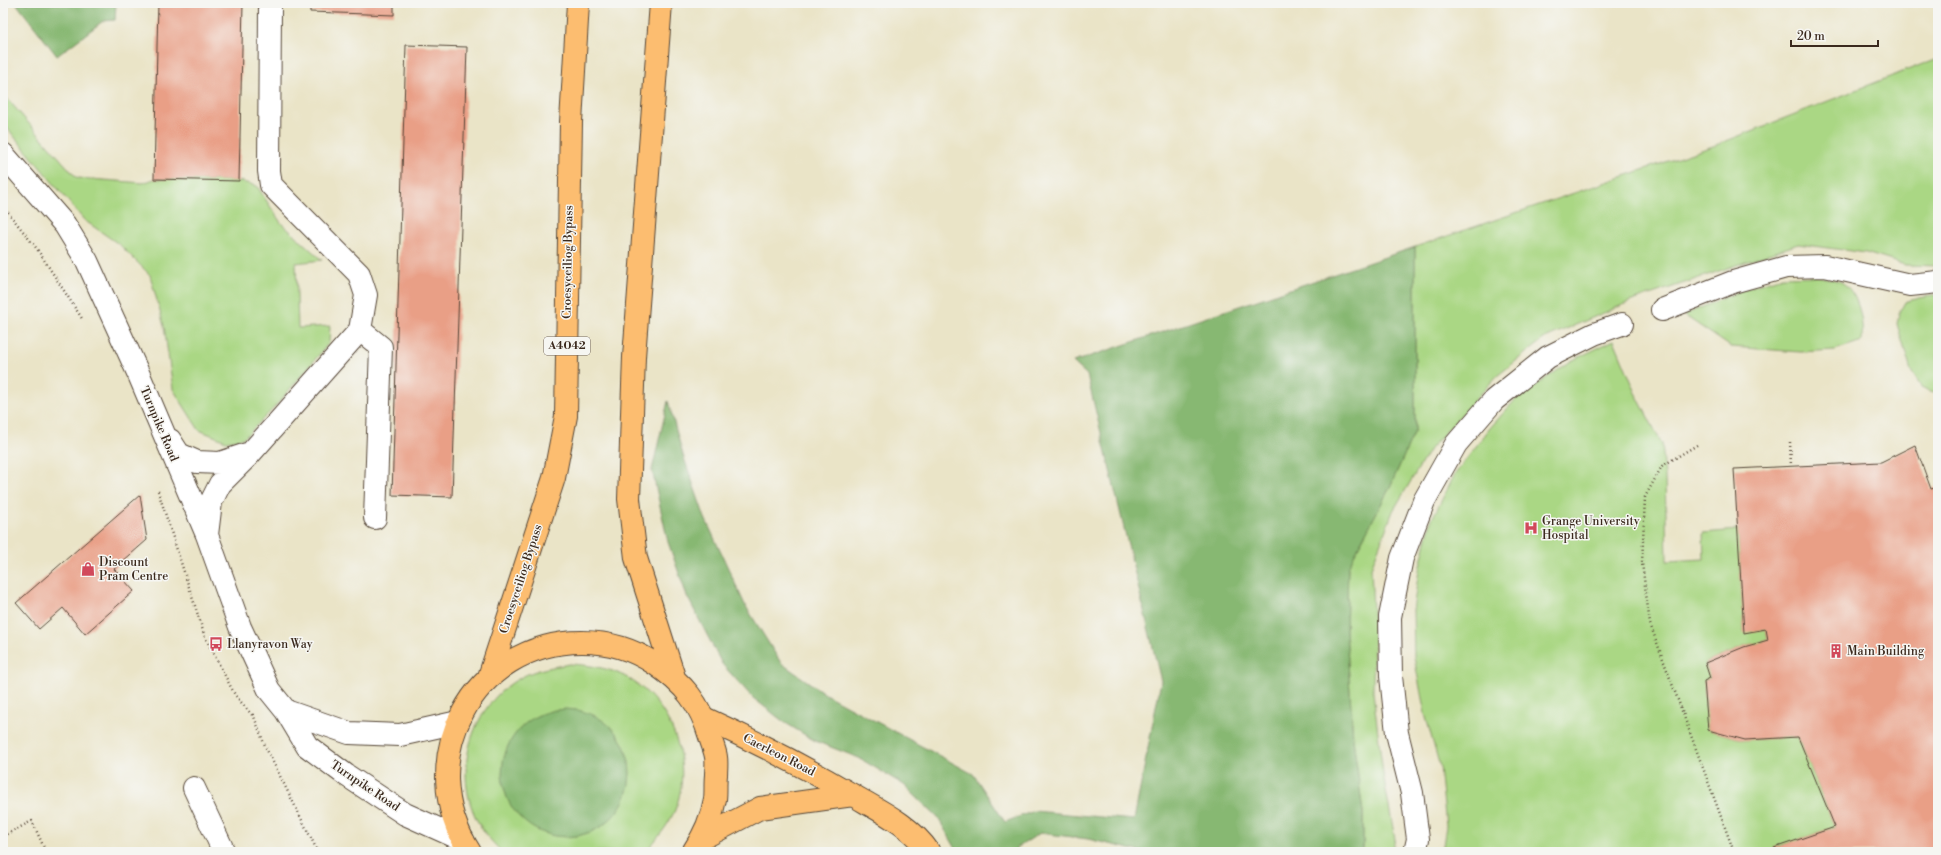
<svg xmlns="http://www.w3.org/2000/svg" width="1941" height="855" font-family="'Libre Bodoni',serif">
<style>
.green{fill:#aad784;stroke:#728051}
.forest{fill:#87b872;stroke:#617148}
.building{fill:#e99f86}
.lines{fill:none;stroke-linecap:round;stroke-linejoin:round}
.minor-casing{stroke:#554637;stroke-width:24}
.major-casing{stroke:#554637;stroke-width:24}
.highway-casing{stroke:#554637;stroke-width:24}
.path{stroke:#554637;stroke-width:2.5;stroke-dasharray:1 3;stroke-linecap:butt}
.minor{stroke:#fff;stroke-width:22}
.major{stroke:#fcbd6f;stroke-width:22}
.highway{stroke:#fcbd6f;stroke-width:22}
.labels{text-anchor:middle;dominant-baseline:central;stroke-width:3;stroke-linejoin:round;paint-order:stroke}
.shield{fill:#f6f6f2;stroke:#73675e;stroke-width:1}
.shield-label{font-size:11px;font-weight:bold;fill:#3b2a1e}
.street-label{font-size:12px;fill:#3b2a1e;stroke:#f6f6f2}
.poi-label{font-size:12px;fill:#3b2a1e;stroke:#f6f6f2;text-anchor:start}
</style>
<rect width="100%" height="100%" fill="#f6f6f2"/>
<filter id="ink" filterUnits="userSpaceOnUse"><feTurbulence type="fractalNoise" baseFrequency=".025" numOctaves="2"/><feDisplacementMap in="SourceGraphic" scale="8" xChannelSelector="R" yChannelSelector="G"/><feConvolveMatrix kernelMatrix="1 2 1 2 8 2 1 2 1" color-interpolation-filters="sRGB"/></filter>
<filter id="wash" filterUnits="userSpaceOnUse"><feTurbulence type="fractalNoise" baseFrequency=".012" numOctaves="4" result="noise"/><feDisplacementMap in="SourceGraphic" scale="16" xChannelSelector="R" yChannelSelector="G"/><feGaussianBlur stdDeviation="0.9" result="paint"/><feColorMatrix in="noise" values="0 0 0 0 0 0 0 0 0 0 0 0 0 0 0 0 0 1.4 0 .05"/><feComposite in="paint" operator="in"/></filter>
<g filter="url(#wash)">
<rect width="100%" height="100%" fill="#eae4c7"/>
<path class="green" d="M1938,58V266L1905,265L1866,253L1798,244L1632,301L1545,338L1497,376L1430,449L1393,511L1371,568L1374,631L1373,692L1383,774L1395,839L1392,852H1363V812L1353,739L1346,631L1348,566L1389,489L1415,431V247L1716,145Z
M3,94L77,178L143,183L154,179L239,181L257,186L281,223L322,260L296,263L298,328L330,326L329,343L273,409L244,438L226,441L199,430L173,389L164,326L150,275L120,245L84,220L3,123Z
M1817,276C1824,278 1835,279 1841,282C1859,292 1864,323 1862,341L1835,350L1801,352L1731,347L1684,315L1744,289L1782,277Z
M1938,295V394L1921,387L1911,371L1897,324L1899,313L1905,302L1918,298Z
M1614,340L1639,400L1662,444L1665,475L1667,561L1704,559L1703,533L1738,530L1744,632L1766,629L1768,640L1744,647L1705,663L1710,678L1704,681L1708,730L1745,740L1798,737L1835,827L1774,848L1776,852H1442L1446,826L1440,767L1425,714L1414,657L1413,610L1419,570L1431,521L1455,474L1490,428L1516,399L1571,361Z
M570,664C587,665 604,667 620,674C669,697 695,759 675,810C668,826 657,839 645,852H502C491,841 481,830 475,816C453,767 473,704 520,678C535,669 553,667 570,664Z"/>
<path class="forest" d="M16,3H116L115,20L103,21L57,56Z
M1415,247V431L1389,489L1348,567L1346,631L1353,739L1363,812V852H1142L1088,839L1040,833L1017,848L1018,852H958L938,818L904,785L859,758L815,741L784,722L753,698L722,664L687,596L668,542L652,470L668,401L683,455L705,518L745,605L781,663L827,695L973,774L1005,822L1034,811L1134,820L1161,681L1087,375L1073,362Z
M502 773a64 64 0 1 1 128 0a64 64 0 1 1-128 0Z"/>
<g id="blocks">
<path class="building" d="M158,3H243L239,181L154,179Z
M310,3H394V15L310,12Z
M406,45L467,47L452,497L392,495Z
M1915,445L1931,489L1938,487V852H1776L1774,848L1835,827L1798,737L1745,740L1708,730L1704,681L1710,678L1705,663L1744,647L1768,640L1766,629L1744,633L1734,469L1881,462Z
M140,495L147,540L114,569L134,591L85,634L63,608L39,629L16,603Z"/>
</g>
</g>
<g filter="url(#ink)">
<use href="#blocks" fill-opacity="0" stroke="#554637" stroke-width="1"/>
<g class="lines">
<defs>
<path id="minor" d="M3,154L65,225L87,261L139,375L207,535L240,627L269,690L286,711L307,746L346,775L405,814L463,840
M1662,310L1733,282L1786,267L1825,266L1910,285L1938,282
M360,330L381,347L375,518
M170,440L179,454L197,462L220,463L247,454
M207,535L211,502L220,484L248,456L360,330L366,295L359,274L271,185L269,171L270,3
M286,711L349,733L400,735L458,722
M194,788L224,852
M1415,852L1418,839L1412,793L1397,733L1391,676L1390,617L1402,558L1424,501L1456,444L1494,400L1548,357L1594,334L1622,324"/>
<path id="major" d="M704,718C755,741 803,766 851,794C878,810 911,825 929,852
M701,839L760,808L853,795"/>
<path id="highway" d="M661,3L634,357L629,499L636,558L674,677
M489,677L554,478L566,416L571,122L578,3
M470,852C411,761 472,642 582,642C608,642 633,649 655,664C684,684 700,703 710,737C712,744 715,750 716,757C717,763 716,770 716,775C715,783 716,792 715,799C712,817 703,837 693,852"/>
</defs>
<use href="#minor" class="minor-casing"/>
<use href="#major" class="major-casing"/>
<use href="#highway" class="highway-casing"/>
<path class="path" d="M3,206L37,249L83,320
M1790,442L1791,466
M1697,445L1662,466L1645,497L1642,563L1650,624L1734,852
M158,491L205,637L235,695L252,715
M253,714L265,746L318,852
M3,836L32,821L46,852"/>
<use href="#minor" class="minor"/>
<use href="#major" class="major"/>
<use href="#highway" class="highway"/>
</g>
</g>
<defs>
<symbol id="hospital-bare" viewBox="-9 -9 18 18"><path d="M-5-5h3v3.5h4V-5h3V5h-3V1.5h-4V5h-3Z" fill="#d1495b" stroke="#f6f6f2" stroke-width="2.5" paint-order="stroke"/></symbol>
<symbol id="shop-bare" viewBox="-9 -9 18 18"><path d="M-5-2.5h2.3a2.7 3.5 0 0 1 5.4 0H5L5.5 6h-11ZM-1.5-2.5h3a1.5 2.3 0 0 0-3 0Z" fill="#d1495b" stroke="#f6f6f2" stroke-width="2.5" paint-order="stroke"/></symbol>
<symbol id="bus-bare" viewBox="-9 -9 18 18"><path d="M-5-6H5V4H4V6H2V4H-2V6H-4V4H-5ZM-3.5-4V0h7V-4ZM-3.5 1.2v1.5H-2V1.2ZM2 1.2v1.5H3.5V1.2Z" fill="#d1495b" stroke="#f6f6f2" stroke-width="2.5" paint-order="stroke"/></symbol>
<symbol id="building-bare" viewBox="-9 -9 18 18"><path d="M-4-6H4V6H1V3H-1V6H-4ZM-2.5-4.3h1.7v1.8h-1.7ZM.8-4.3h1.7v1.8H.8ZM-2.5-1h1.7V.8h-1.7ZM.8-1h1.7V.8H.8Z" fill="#d1495b" stroke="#f6f6f2" stroke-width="2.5" paint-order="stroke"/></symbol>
</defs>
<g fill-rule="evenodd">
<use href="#hospital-bare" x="1521" y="518" width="20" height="20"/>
<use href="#shop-bare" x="78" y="559" width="20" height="20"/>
<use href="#bus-bare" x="206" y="634" width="20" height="20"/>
<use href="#building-bare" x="1826" y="641" width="20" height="20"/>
</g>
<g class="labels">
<rect class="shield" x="544" y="337" width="46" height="18" rx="3"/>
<g class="shield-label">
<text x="567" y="346">A4042</text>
</g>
<g class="street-label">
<text transform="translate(568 262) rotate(-89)">Croesyceiliog Bypass</text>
<text transform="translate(159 424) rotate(67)">Turnpike Road</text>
<text transform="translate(521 579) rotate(-72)">Croesyceiliog Bypass</text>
<text transform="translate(779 755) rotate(27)">Caerleon Road</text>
<text transform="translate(365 786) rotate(34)">Turnpike Road</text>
</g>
<g class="poi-label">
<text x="1542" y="521">Grange University<tspan x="1542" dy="14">Hospital</tspan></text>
<text x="99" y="562">Discount<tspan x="99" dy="14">Pram Centre</tspan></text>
<text x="227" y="644">Llanyravon Way</text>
<text x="1847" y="651">Main Building</text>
</g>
</g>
<rect width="1941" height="855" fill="none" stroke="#f6f6f2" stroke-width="16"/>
<path d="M1791 40v6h87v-6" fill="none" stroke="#3b2a1e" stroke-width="2"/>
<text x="1797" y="40" font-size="12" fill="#3b2a1e" stroke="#f6f6f2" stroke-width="3" paint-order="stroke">20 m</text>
</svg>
